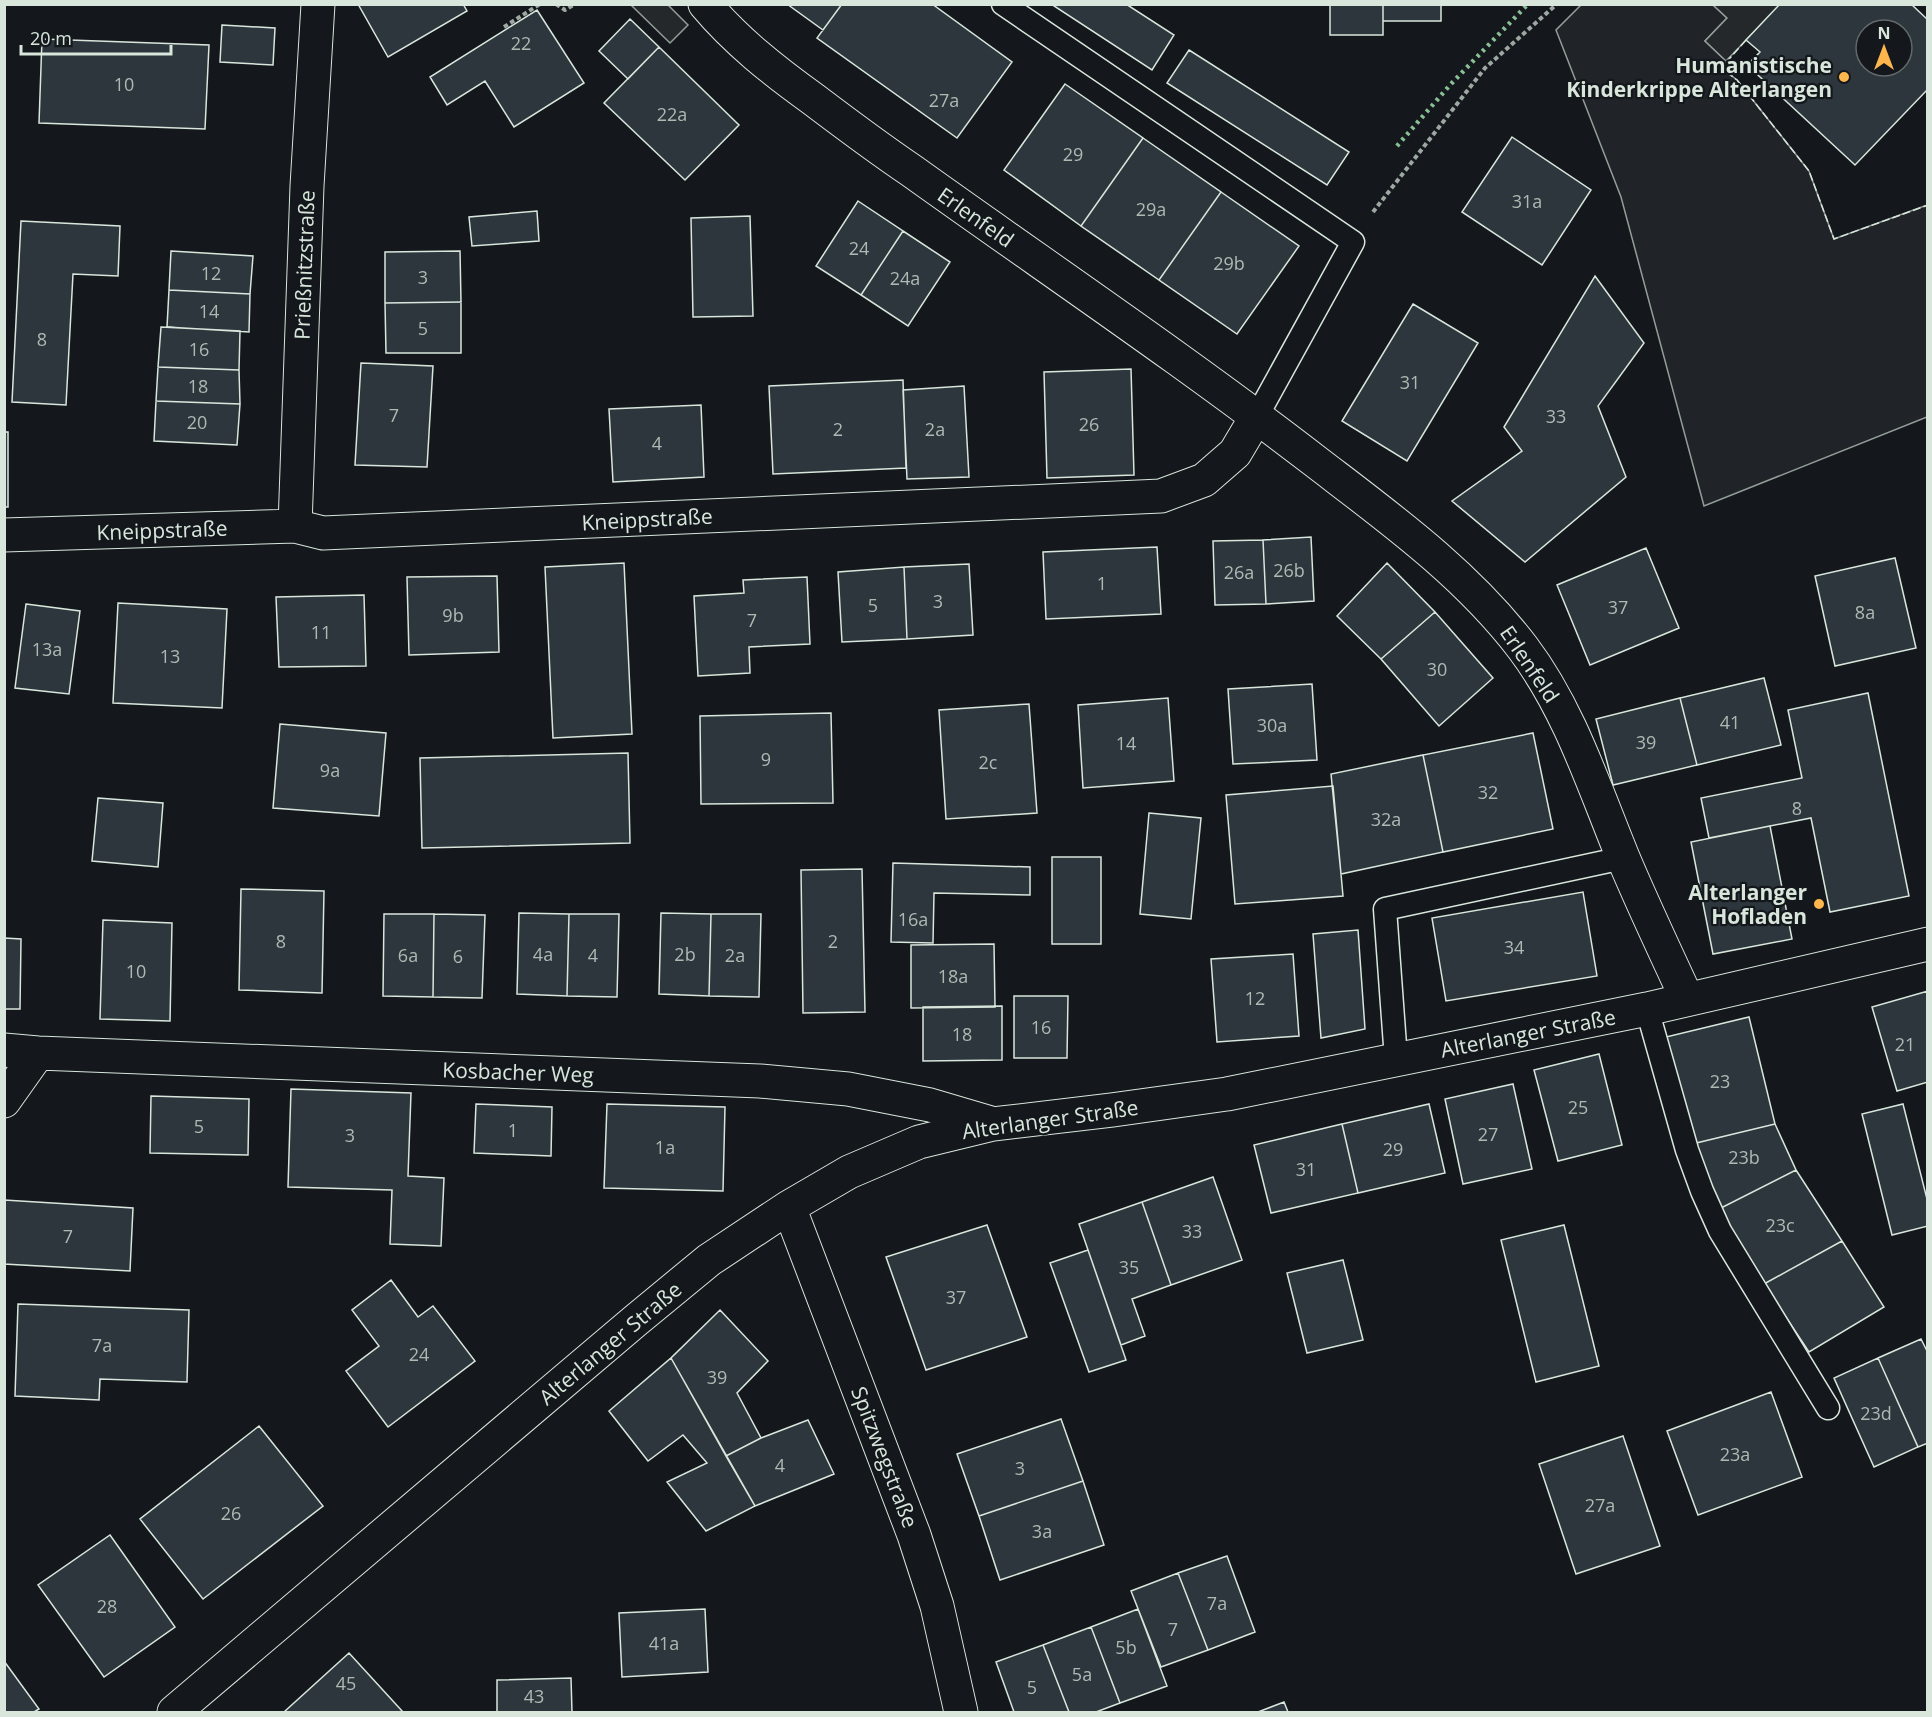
<svg xmlns="http://www.w3.org/2000/svg" width="1932" height="1717" font-family="'Open Sans',sans-serif">
<style>
.green{fill:#202428;stroke:#939e99;stroke-width:1.5}
.parking{fill:#24282b;stroke:#939e99;stroke-width:1.5}
.building{fill:#2c363c;stroke:#d8e6dc;stroke-width:1.5;fill-rule:evenodd}
.lines{fill:none;stroke-linecap:round;stroke-linejoin:round}
.service-casing{stroke:#d8e6dc;stroke-width:25}
.minor-casing{stroke:#d8e6dc;stroke-width:35}
.path{stroke:#9da8a2;stroke-width:4;stroke-dasharray:4.5 3;stroke-linecap:butt}
.service{stroke:#14181c;stroke-width:22}
.minor{stroke:#14181c;stroke-width:33}
.hedge{stroke:#8ac095;stroke-width:4.5;stroke-dasharray:3 4.5;stroke-linecap:butt}
.fence{stroke:#d8e6dc;stroke-width:1.5;stroke-dasharray:8 3;stroke-linecap:butt}
.poi-dot{fill:#ffb74d;stroke:#14181c;stroke-width:2}
.labels{text-anchor:middle;dominant-baseline:central;stroke-width:4.5;stroke-linejoin:round;paint-order:stroke}
.number-label{font-size:18px;fill:#adbab4}
.poi-label{font-size:21px;font-weight:bold;fill:#d8e6dc;stroke:#14181c;text-anchor:end}
.street-label{font-size:21px;fill:#d8e6dc;stroke:#14181c}
</style>
<rect width="100%" height="100%" fill="#14181c"/>
<path class="green" d="M1581,5H1713L1727,18L1705,41L1726,61L1722,68L1737,80L1809,171L1834,239L1927,205V417L1704,506L1621,197L1556,30Z"/>
<path class="parking" d="M631,5H668L688,25L670,43Z
M1713,5H1780L1726,61L1705,41L1727,18Z"/>
<path class="building" d="M358,4H463L467,11L388,57Z
M787,4H842L823,30Z
M842,4H932L1012,62L957,138L817,38Z
M1051,4H1126L1174,35L1152,70Z
M1330,4H1383V35H1330Z
M1383,4H1441V21H1383Z
M1780,4H1911L1928,20V89L1855,165L1747,65L1760,52L1746,40ZM1866,30H1902V66H1866Z
M537,10L584,83L514,127L485,81L447,105L430,77Z
M630,19L659,47L628,79L599,51Z
M222,25L275,28L273,65L220,62Z
M42,39L209,45L205,129L39,123Z
M659,47L739,125L685,180L604,103Z
M1189,50L1349,152L1327,185L1167,83Z
M1065,84L1143,138L1081,226L1004,170Z
M1512,137L1591,190L1542,265L1462,212Z
M1143,138L1221,192L1159,280L1081,226Z
M1221,192L1299,246L1237,334L1159,280Z
M858,201L903,231L861,295L816,266Z
M537,211L539,241L472,246L469,217Z
M750,216L753,316L693,317L691,218Z
M21,221L120,226L118,276L73,274L66,405L12,402Z
M903,231L950,262L908,326L861,295Z
M171,251L253,256L250,294L169,290Z
M460,251L461,302L385,303V252Z
M1595,276L1644,343L1598,406L1626,477L1525,562L1452,501L1522,451L1504,427Z
M169,290L250,294L249,332L167,327Z
M461,302V353H386L385,303Z
M1413,304L1478,343L1407,461L1342,421Z
M161,327L240,331L239,370L158,367Z
M361,363L433,366L427,467L355,465Z
M158,367L239,370L240,404L156,401Z
M1131,369L1134,475L1047,478L1044,372Z
M903,380L906,468L773,474L769,386Z
M964,386L969,477L907,479L903,390Z
M156,401L240,404L237,445L154,441Z
M701,405L704,477L613,482L609,409Z
M4,432H8V507H4Z
M1311,537L1314,601L1266,604L1263,540Z
M1263,540L1266,604L1215,605L1213,541Z
M1157,547L1161,614L1046,619L1043,552Z
M1646,548L1679,628L1590,665L1557,585Z
M1895,558L1916,648L1835,666L1815,576Z
M624,563L632,734L553,738L545,567Z
M1387,563L1435,612L1381,659L1337,616Z
M969,564L973,635L907,639L904,567Z
M904,567L907,639L842,642L838,572Z
M497,576L499,652L409,655L407,577Z
M807,577L810,644L749,647L750,673L698,676L694,596L744,593L743,580Z
M364,595L366,666L279,667L276,597Z
M118,603L227,609L222,708L113,703Z
M26,604L80,611L69,694L15,688Z
M1435,612L1493,678L1439,726L1381,659Z
M1764,678L1781,745L1697,765L1680,698Z
M1312,684L1317,760L1233,764L1228,689Z
M1868,693L1909,896L1830,912L1811,818L1709,838L1701,798L1802,778L1788,710Z
M1168,698L1174,781L1083,788L1078,705Z
M1680,698L1697,765L1613,785L1596,719Z
M1029,704L1037,813L946,819L939,710Z
M831,713L833,803L701,804L700,716Z
M280,724L386,733L379,816L273,808Z
M1533,733L1553,829L1443,852L1423,755Z
M628,753L630,843L422,848L420,758Z
M1423,755L1443,852L1341,874L1331,774Z
M1333,786L1343,896L1235,904L1226,795Z
M98,798L163,803L158,867L92,861Z
M1149,813L1201,818L1191,919L1140,914Z
M1770,826L1792,939L1713,954L1691,842Z
M1052,857H1101V944H1052Z
M893,863L1030,867V895L934,893L933,943L891,942Z
M862,869L865,1012L803,1013L801,870Z
M241,889L324,891L322,993L239,990Z
M1583,892L1597,976L1446,1001L1432,918Z
M519,913L569,914L567,996L517,994Z
M661,913L711,914L709,996L659,994Z
M384,914H434L433,997L383,996Z
M434,914L485,915L482,998L433,997Z
M569,914H619L617,997L567,996Z
M711,914H761L759,997L709,996Z
M103,920L172,923L170,1021L100,1019Z
M1358,930L1365,1029L1321,1038L1313,934Z
M4,938L21,939L20,1009H4Z
M994,944L995,1007L911,1008V945Z
M1293,954L1299,1036L1217,1042L1211,959Z
M1928,991V1082L1897,1091L1872,1007Z
M1014,996H1068L1067,1058H1014Z
M1002,1006V1060L923,1061V1007Z
M1749,1017L1775,1124L1692,1144L1666,1037Z
M1599,1054L1622,1145L1558,1161L1534,1070Z
M1513,1084L1532,1169L1463,1184L1445,1099Z
M291,1089L411,1093L408,1176L444,1178L441,1246L390,1244L392,1190L288,1187Z
M151,1096L249,1099L248,1155L150,1153Z
M476,1104L552,1107L551,1156L474,1153Z
M607,1104L725,1107L723,1191L604,1188Z
M1429,1104L1445,1173L1358,1193L1342,1124Z
M1903,1104L1928,1203V1226L1892,1235L1862,1114Z
M1342,1124L1358,1193L1271,1213L1254,1145Z
M1775,1124L1796,1170L1719,1209L1692,1144Z
M1796,1170L1842,1241L1764,1284L1719,1209Z
M1213,1177L1242,1260L1171,1285L1142,1202Z
M4,1200L133,1208L130,1271L4,1264Z
M1142,1202L1171,1285L1132,1299L1145,1336L1121,1345L1079,1224Z
M987,1225L1027,1337L926,1370L886,1257Z
M1564,1225L1599,1366L1536,1382L1501,1240Z
M1842,1241L1884,1307L1809,1352L1764,1284Z
M1088,1250L1126,1360L1089,1372L1050,1263Z
M1343,1260L1363,1340L1307,1353L1287,1273Z
M391,1280L418,1317L433,1306L475,1361L388,1427L346,1371L379,1346L352,1310Z
M18,1304L189,1310L187,1382L100,1379L99,1400L15,1396Z
M720,1310L768,1361L737,1393L761,1438L726,1456L671,1358Z
M1921,1339L1928,1353V1443L1918,1447L1878,1358Z
M671,1358L755,1506L706,1531L667,1482L707,1463L683,1435L648,1461L609,1411Z
M1878,1358L1918,1447L1874,1467L1834,1378Z
M1771,1392L1802,1477L1698,1515L1667,1431Z
M1061,1419L1083,1481L979,1516L957,1454Z
M808,1420L834,1474L755,1506L726,1456L761,1438Z
M259,1426L323,1506L203,1599L140,1519Z
M1623,1436L1660,1546L1576,1574L1539,1464Z
M1083,1481L1104,1545L1000,1580L979,1516Z
M110,1535L175,1627L104,1677L38,1585Z
M1227,1556L1255,1632L1208,1650L1178,1573Z
M1178,1573L1208,1650L1161,1667L1131,1591Z
M705,1609L708,1672L622,1677L619,1613Z
M1138,1609L1167,1686L1120,1703L1091,1627Z
M1091,1627L1120,1703L1096,1712H1069L1043,1645Z
M1043,1645L1069,1712H1014L996,1662Z
M349,1653L403,1712H284Z
M4,1661L39,1709L34,1712H4Z
M571,1678L572,1712H497V1680Z
M1284,1702L1288,1712H1258Z"/>
<g class="lines">
<defs>
<path id="service" d="M1003,4L1353,242L1257,416
M1647,1009L1687,1150L1702,1191L1720,1231L1828,1408
M1396,1059L1385,909L1623,858"/>
<path id="minor" d="M705,4C736,41 774,71 813,99C846,124 878,148 912,171C1046,267 1184,360 1315,461C1388,517 1466,573 1523,648C1569,709 1593,784 1622,855C1642,903 1665,951 1687,999
M295,526L307,186L318,4
M4,535L295,526L323,533L1161,496L1204,480L1235,453L1257,416
M4,1050L38,1053L760,1081L848,1089L930,1105L991,1123
M4,1101L38,1053
M789,1207L914,1535L937,1606L961,1712
M174,1712L635,1321L709,1260L789,1207L849,1172L919,1142L993,1124L1112,1110L1227,1094L1647,1009L1928,944"/>
</defs>
<use href="#service" class="service-casing"/>
<use href="#minor" class="minor-casing"/>
<path class="path" d="M556,4L565,10L575,4
M504,27L540,4
M1373,212L1485,68L1557,4"/>
<use href="#service" class="service"/>
<use href="#minor" class="minor"/>
<path class="hedge" d="M1397,146L1450,85L1528,4"/>
<path class="fence" d="M1746,40L1721,68L1737,80L1809,171L1834,239L1928,205"/>
</g>
<g class="poi-dot">
<circle cx="1844" cy="77" r="6"/>
<circle cx="1819" cy="904" r="6"/>
</g>
<g class="labels">
<g class="number-label">
<text x="521" y="43">22</text>
<text x="124" y="84">10</text>
<text x="944" y="100">27a</text>
<text x="672" y="114">22a</text>
<text x="1073" y="154">29</text>
<text x="1527" y="201">31a</text>
<text x="1151" y="209">29a</text>
<text x="859" y="248">24</text>
<text x="1229" y="263">29b</text>
<text x="211" y="273">12</text>
<text x="423" y="277">3</text>
<text x="905" y="278">24a</text>
<text x="209" y="311">14</text>
<text x="423" y="328">5</text>
<text x="42" y="339">8</text>
<text x="199" y="349">16</text>
<text x="1410" y="382">31</text>
<text x="198" y="386">18</text>
<text x="394" y="415">7</text>
<text x="1556" y="416">33</text>
<text x="197" y="422">20</text>
<text x="1089" y="424">26</text>
<text x="838" y="429">2</text>
<text x="935" y="429">2a</text>
<text x="657" y="443">4</text>
<text x="1289" y="570">26b</text>
<text x="1239" y="572">26a</text>
<text x="1102" y="583">1</text>
<text x="938" y="601">3</text>
<text x="873" y="605">5</text>
<text x="1618" y="607">37</text>
<text x="1865" y="612">8a</text>
<text x="453" y="615">9b</text>
<text x="752" y="620">7</text>
<text x="321" y="632">11</text>
<text x="47" y="649">13a</text>
<text x="170" y="656">13</text>
<text x="1437" y="669">30</text>
<text x="1730" y="722">41</text>
<text x="1272" y="725">30a</text>
<text x="1646" y="742">39</text>
<text x="1126" y="743">14</text>
<text x="766" y="759">9</text>
<text x="988" y="762">2c</text>
<text x="330" y="770">9a</text>
<text x="1488" y="792">32</text>
<text x="1797" y="808">8</text>
<text x="1386" y="819">32a</text>
<text x="913" y="919">16a</text>
<text x="281" y="941">8</text>
<text x="833" y="941">2</text>
<text x="1514" y="947">34</text>
<text x="543" y="954">4a</text>
<text x="685" y="954">2b</text>
<text x="408" y="955">6a</text>
<text x="593" y="955">4</text>
<text x="735" y="955">2a</text>
<text x="458" y="956">6</text>
<text x="136" y="971">10</text>
<text x="953" y="976">18a</text>
<text x="1255" y="998">12</text>
<text x="1041" y="1027">16</text>
<text x="962" y="1034">18</text>
<text x="1905" y="1044">21</text>
<text x="1720" y="1081">23</text>
<text x="1578" y="1107">25</text>
<text x="199" y="1126">5</text>
<text x="513" y="1130">1</text>
<text x="1488" y="1134">27</text>
<text x="350" y="1135">3</text>
<text x="665" y="1147">1a</text>
<text x="1393" y="1149">29</text>
<text x="1744" y="1157">23b</text>
<text x="1306" y="1169">31</text>
<text x="1780" y="1225">23c</text>
<text x="1192" y="1231">33</text>
<text x="68" y="1236">7</text>
<text x="1129" y="1267">35</text>
<text x="956" y="1297">37</text>
<text x="102" y="1345">7a</text>
<text x="419" y="1354">24</text>
<text x="717" y="1377">39</text>
<text x="1876" y="1413">23d</text>
<text x="1735" y="1454">23a</text>
<text x="780" y="1465">4</text>
<text x="1020" y="1468">3</text>
<text x="1600" y="1505">27a</text>
<text x="231" y="1513">26</text>
<text x="1042" y="1531">3a</text>
<text x="1217" y="1603">7a</text>
<text x="107" y="1606">28</text>
<text x="1173" y="1629">7</text>
<text x="664" y="1643">41a</text>
<text x="1126" y="1647">5b</text>
<text x="1082" y="1674">5a</text>
<text x="346" y="1683">45</text>
<text x="1032" y="1687">5</text>
<text x="534" y="1696">43</text>
</g>
<g class="poi-label">
<text x="1832" y="65">Humanistische<tspan x="1832" dy="24">Kinderkrippe Alterlangen</tspan></text>
<text x="1807" y="892">Alterlanger<tspan x="1807" dy="24">Hofladen</tspan></text>
</g>
<g class="street-label">
<text transform="translate(976 217) rotate(35)">Erlenfeld</text>
<text transform="translate(304 265) rotate(-88)">Prießnitzstraße</text>
<text transform="translate(647 519) rotate(-3)">Kneippstraße</text>
<text transform="translate(162 530) rotate(-2)">Kneippstraße</text>
<text transform="translate(1530 664) rotate(56)">Erlenfeld</text>
<text transform="translate(1528 1033) rotate(-11)">Alterlanger Straße</text>
<text transform="translate(518 1072) rotate(2)">Kosbacher Weg</text>
<text transform="translate(1050 1119) rotate(-8)">Alterlanger Straße</text>
<text transform="translate(610 1343) rotate(-40)">Alterlanger Straße</text>
<text transform="translate(885 1457) rotate(69)">Spitzwegstraße</text>
</g>
</g>
<rect width="1932" height="1717" fill="none" stroke="#d8e6dc" stroke-width="12"/>
<g transform="translate(1884 48)"><circle r="28" fill="#14181c" stroke="#626a69" stroke-width="1.5"/>
<path d="M0-4.5L10 22L0 15L-10 22Z" fill="#ffb74d"/>
<text y="-9" font-size="16" font-weight="bold" text-anchor="middle" fill="#d8e6dc">N</text>
</g>
<path d="M21 45v9h150v-9" fill="none" stroke="#d8e6dc" stroke-width="3"/>
<text x="30" y="45" font-size="18" fill="#d8e6dc" stroke="#14181c" stroke-width="4.5" paint-order="stroke">20 m</text>
</svg>
